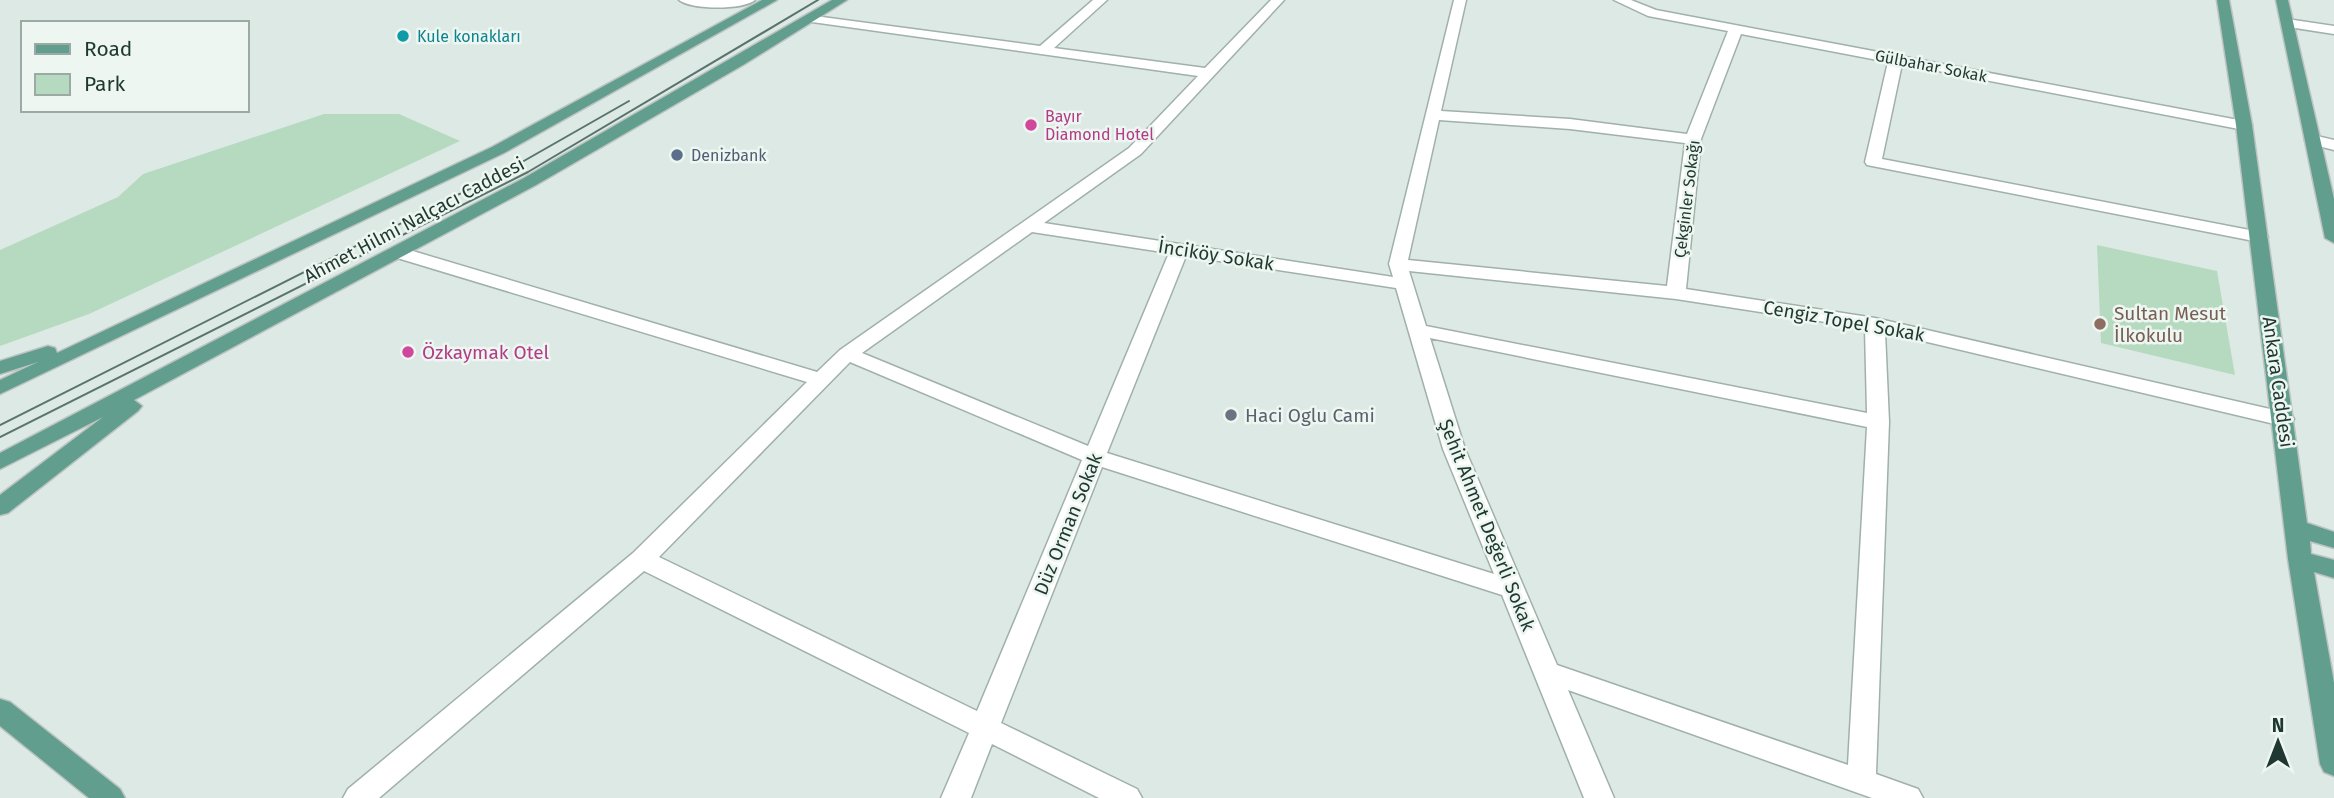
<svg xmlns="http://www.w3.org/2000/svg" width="2334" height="798" font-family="'Fira Sans',sans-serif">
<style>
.green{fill:#b6dabf}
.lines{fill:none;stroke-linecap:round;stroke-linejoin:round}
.minor-casing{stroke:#a0b0ab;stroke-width:3}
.major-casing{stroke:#bcc3c1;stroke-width:3}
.minor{fill:#fff;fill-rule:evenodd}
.major{fill:#629e8e;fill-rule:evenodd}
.tram{stroke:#59746c;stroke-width:2}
.culture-dot{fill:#0f9aa8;stroke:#edf6f1;stroke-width:2.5}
.hotel-dot{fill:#d1479c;stroke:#edf6f1;stroke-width:2.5}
.service-dot{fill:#5c6f8a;stroke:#edf6f1;stroke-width:2.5}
.education-dot{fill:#8d6e63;stroke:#edf6f1;stroke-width:2.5}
.worship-dot{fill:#6b7280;stroke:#edf6f1;stroke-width:2.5}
.labels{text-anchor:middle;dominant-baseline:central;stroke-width:5;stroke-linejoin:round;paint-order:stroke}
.far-culture-label{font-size:16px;fill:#0d838f;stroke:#edf6f1;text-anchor:start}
.far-street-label{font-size:16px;fill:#1f3831;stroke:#edf6f1}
.far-hotel-label{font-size:16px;fill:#b23c85;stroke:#edf6f1;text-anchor:start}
.far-service-label{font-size:16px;fill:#4e5e75;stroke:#edf6f1;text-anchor:start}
.street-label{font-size:19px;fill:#1f3831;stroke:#edf6f1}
.education-label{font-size:19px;fill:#785e54;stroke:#edf6f1;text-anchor:start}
.hotel-label{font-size:19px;fill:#b23c85;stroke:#edf6f1;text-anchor:start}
.worship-label{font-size:19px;fill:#5b616d;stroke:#edf6f1;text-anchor:start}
</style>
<rect width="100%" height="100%" fill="#dde9e4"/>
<path class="green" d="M324,114H399L460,141L89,314L0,346V250L118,197L143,174Z
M2097,245L2217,271L2235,375L2101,343Z"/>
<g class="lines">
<defs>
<path id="minor" d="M679,0H755C743,10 692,10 679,0Z
M1093,0H1107L1054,48L1205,68L1271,0H1284L1141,154L1044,223L1393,277L1389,264L1454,0H1466L1441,111L1570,119L1687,134L1728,31L1648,16L1614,0H1631L1656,10L2249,122L2252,125L2244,130L1902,64L1882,159L2265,233L2268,237L2259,242L1867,165L1865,162L1888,62L1741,34L1701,139L1686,289L1875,318L2283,412L2291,414L2294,419L2291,424L2283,426L1885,332L1889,422L1876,774L1918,789L1923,798H1872L1568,690L1614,798H1584L1502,595L1102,467L1001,723L1137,789L1142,798H1099L992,744L971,798H941L969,733L644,571L379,798H343L348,789L633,553L807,382L394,257L391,253L394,249H406L817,372L840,350L1129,148L1198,76L812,22L807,21V15L1040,46ZM1439,120L1570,129L1685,143L1667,286L1408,260ZM1032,232L1169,253L1088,446L862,353ZM1186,256L1396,288L1443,449L1494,574L1107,453ZM1409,271L1676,299L1865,328L1867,413L1426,326ZM1430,338L1867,427L1848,765L1557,665L1465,449ZM850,362L1082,460L977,711L659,557Z
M2287,19L2334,26V34L2282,26V20Z
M2313,135L2334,140V150L2307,143L2305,140L2307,137Z"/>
<path id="major" d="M762,0H777L504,153L0,394V380L38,362L0,374V361L48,346L55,348L57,353L492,147Z
M832,0H847L743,65L536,185L134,400L142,406L138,411L8,513L0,515V495L103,417L0,469V453L524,178Z
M2217,0H2229L2252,125L2307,523L2334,532V548L2310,541L2311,554L2334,560V578L2314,572L2334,683V776L2324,772L2320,764L2288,559L2236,125Z
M2276,0H2288L2334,199V243L2325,238Z
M0,699L10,702L120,789L125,798H89L0,726Z"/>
</defs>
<use href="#minor" class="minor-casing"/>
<use href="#major" class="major-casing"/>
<use href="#minor" class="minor"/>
<use href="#major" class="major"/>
<path class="tram" d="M0,425L515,166L629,101
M0,437L528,172L818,0"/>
</g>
<circle class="culture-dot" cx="403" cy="36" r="7"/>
<g class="hotel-dot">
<circle cx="1031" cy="125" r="7"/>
<circle cx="408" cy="352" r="7"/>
</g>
<circle class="service-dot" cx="677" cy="155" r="7"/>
<circle class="education-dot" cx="2100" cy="324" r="7"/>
<circle class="worship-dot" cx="1231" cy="415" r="7"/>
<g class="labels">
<g class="far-culture-label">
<text x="417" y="36">Kule konakları</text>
</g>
<g class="far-street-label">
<text transform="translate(1931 66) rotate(11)">Gülbahar Sokak</text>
<text transform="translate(1687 199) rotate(-83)">Çekginler Sokağı</text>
</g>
<g class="far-hotel-label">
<text x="1045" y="116">Bayır<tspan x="1045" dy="18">Diamond Hotel</tspan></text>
</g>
<g class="far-service-label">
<text x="691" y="155">Denizbank</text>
</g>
<g class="street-label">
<text transform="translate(414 220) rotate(-28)">Ahmet Hilmi Nalçacı Caddesi</text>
<text transform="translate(1216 255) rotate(9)">İnciköy Sokak</text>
<text transform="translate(1844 321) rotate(10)">Cengiz Topel Sokak</text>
<text transform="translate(2278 382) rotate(82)">Ankara Caddesi</text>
<text transform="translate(1068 524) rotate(-68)">Düz Orman Sokak</text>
<text transform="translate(1487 525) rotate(68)">Şehit Ahmet Değerli Sokak</text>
</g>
<g class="education-label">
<text x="2114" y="313">Sultan Mesut<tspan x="2114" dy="22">İlkokulu</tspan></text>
</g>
<g class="hotel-label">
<text x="422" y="352">Özkaymak Otel</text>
</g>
<g class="worship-label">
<text x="1245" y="415">Haci Oglu Cami</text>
</g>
</g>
<rect x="21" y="21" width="228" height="91" fill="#edf6f1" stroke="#9baaa4" stroke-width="2"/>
<rect x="35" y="44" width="35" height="10" fill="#629e8e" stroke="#9baaa4" stroke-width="2"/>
<text x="84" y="56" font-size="21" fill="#1f3831">Road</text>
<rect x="35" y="74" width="35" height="21" fill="#b6dabf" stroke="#9baaa4" stroke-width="2"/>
<text x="84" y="91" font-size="21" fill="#1f3831">Park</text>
<g transform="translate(2278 742)" stroke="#edf6f1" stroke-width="5" paint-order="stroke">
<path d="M0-5L12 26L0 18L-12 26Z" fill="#1f3831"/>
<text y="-10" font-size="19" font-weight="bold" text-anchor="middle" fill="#1f3831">N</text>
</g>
</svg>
